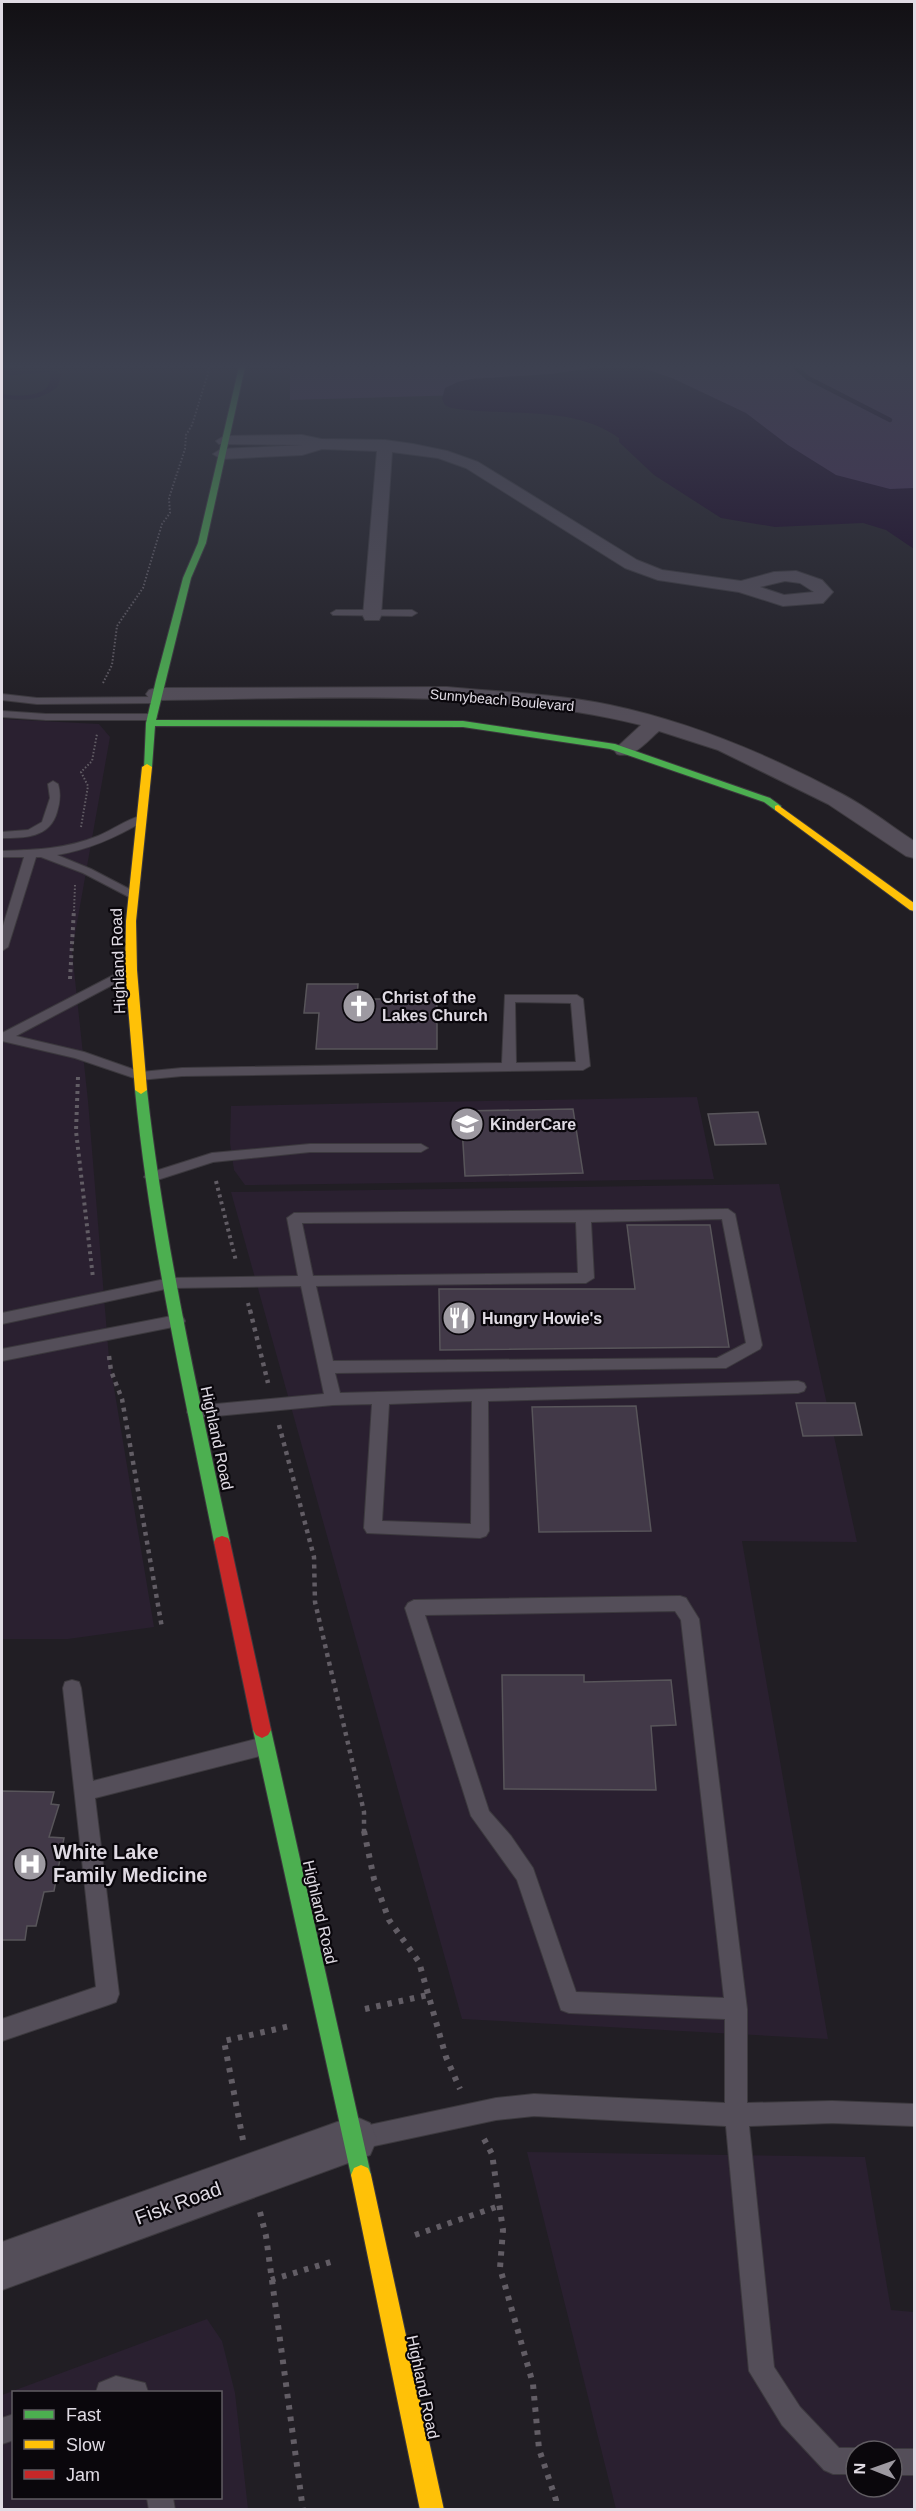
<svg xmlns="http://www.w3.org/2000/svg" width="916" height="2511" font-family="Arial,sans-serif">
<style>
.built{fill:#2a2030;fill-rule:evenodd}
.green{fill:#472d58}
.water{fill:#190424}
.lines{fill:none;stroke-linecap:round;stroke-linejoin:round}
.stream{stroke:#190424;stroke-width:4.5}
.building{fill:#423948;stroke:#58555a;stroke-width:1.5}
.lane-casing{stroke:#3c393e;stroke-width:2}
.street-casing{stroke:#3c393e;stroke-width:2}
.fast-casing{stroke:#3c393e;stroke-width:2}
.slow-casing{stroke:#3c393e;stroke-width:2}
.jam-casing{stroke:#3c393e;stroke-width:2}
.path-far3{stroke:#625d65;stroke-width:2;stroke-dasharray:1.5 2;stroke-linecap:butt}
.path-far2{stroke:#625d65;stroke-width:4;stroke-dasharray:3 4;stroke-linecap:butt}
.path-far1{stroke:#625d65;stroke-width:4.5;stroke-dasharray:4 5;stroke-linecap:butt}
.path{stroke:#625d65;stroke-width:6;stroke-dasharray:4.5 7;stroke-linecap:butt}
.lane{fill:#544e59;fill-rule:evenodd}
.street{fill:#544e59;fill-rule:evenodd}
.fast{fill:#4caf50;fill-rule:evenodd}
.slow{fill:#ffc107;fill-rule:evenodd}
.jam{fill:#c62828;fill-rule:evenodd}
.labels{text-anchor:middle;dominant-baseline:central;stroke-width:4.5;stroke-linejoin:round;paint-order:stroke}
.far-street-label{font-size:14px;fill:#e0dbe4;stroke:#0a070c}
.street-label{font-size:16px;fill:#e0dbe4;stroke:#0a070c}
.poi-label{font-size:16px;font-weight:bold;fill:#e0dbe4;stroke:#0a070c;text-anchor:start}
.near-poi-label{font-size:20px;font-weight:bold;fill:#e0dbe4;stroke:#0a070c;text-anchor:start}
.near-street-label{font-size:20px;fill:#e0dbe4;stroke:#0a070c}
</style>
<rect width="100%" height="100%" fill="#211e24"/>
<path class="built" d="M2,719L99,724L110,737L72,951L88,1101L109,1358L154,1627L68,1639H2Z
M697,1097L714,1179L245,1185L234,1170L230,1143L231,1106Z
M779,1184L857,1542L742,1541L828,2039L462,2019L231,1192Z
M527,2152L865,2157L891,2310L914,2312V2509H616ZM856,2451H892V2487H856Z
M207,2319L222,2341L235,2393L248,2509L2,2510V2395ZM14,2392H220V2498H14Z"/>
<path class="green" d="M290,367H914V498L823,487L656,384L464,395L290,400Z"/>
<path class="water" d="M10,367H18L16,369L18,370H57L61,375L58,386C43,400 22,402 2,398V394C18,397 57,398 49,372L13,375L4,374V370Z
M599,367L643,368L672,378L746,413L788,445L836,475L890,489L914,488V549L886,530L863,523L775,527L721,518L654,475L619,442V438C572,404 506,417 451,408L445,405L442,399L445,388L458,382L471,379L551,374Z"/>
<g class="lines">
<path class="stream" d="M795,367L808,378L890,420"/>
</g>
<path class="building" d="M307,984H358L357,999H437V1049H316L319,1013H304Z
M573,1109L583,1173L465,1176L461,1111Z
M758,1112L766,1144L715,1145L708,1114Z
M627,1225H710L729,1347L440,1350L439,1289H635Z
M796,1403H855L862,1435L803,1436Z
M636,1406L651,1531L539,1532L532,1407Z
M502,1675H584V1682L671,1680L676,1725L651,1726L656,1790L504,1789Z
M2,1791L54,1792L51,1804L59,1805L49,1837L64,1838L54,1891L44,1892L36,1926H27L25,1940H2Z"/>
<g class="lines">
<defs>
<path id="lane" d="M336,610H412L417,613L412,616L333,615L331,613Z
M2,694L37,698L155,697L160,700L155,703L37,704L2,700Z
M2,711L46,714H152L157,717L152,720H46L2,717Z
M53,781L58,784C61,794 60,802 57,812C50,838 24,838 2,838V832L28,830L42,822L50,798L48,784Z
M140,816L146,819L144,821C117,837 88,850 57,855L91,869L137,893V897H129L83,873L41,857H36L8,947L2,951V929L24,857H2V851C35,850 66,849 98,836C112,830 126,820 140,816Z
M131,966L135,967L137,970L135,973L16,1036L84,1052L141,1072L182,1068L502,1063L505,995H577L583,999L590,1066L583,1070L182,1076L140,1080L75,1058L2,1041V1033ZM515,1002L571,1003L576,1062L516,1063Z
M310,1144H421L428,1148L421,1152H310L213,1162L151,1182L144,1177L146,1174L212,1153Z
M728,1209L735,1214L762,1345L760,1349L726,1368L335,1373L340,1393L798,1381L804,1383L806,1387L804,1391L798,1393L488,1401L489,1531L486,1536L480,1538L367,1533L364,1528L372,1404L333,1405L195,1418L189,1416L187,1412L189,1408L195,1406L324,1394L301,1286L170,1288L2,1324V1313L170,1278L298,1276L287,1218L294,1213ZM722,1219L746,1343L717,1358L333,1361L316,1286L586,1283L594,1278L591,1222ZM576,1222L578,1273L313,1276L302,1223ZM472,1401L471,1524L382,1521L389,1404Z
M177,1315L183,1317L185,1321L183,1325L2,1361V1349Z
M680,1596L686,1598L699,1619L747,2009V2103L832,2101L914,2104V2126L832,2123L749,2126L774,2367L800,2407L839,2448H856L863,2451H856V2474H833L824,2470L782,2425L749,2371L726,2126L534,2116L496,2120L360,2149L352,2146L349,2138L352,2130L360,2127L496,2098L534,2094L725,2103V2019L569,2013L561,2010L517,1880L471,1816L405,1608L408,1603L414,1600ZM675,1611L681,1620L724,1998L576,1992L533,1868L511,1836L489,1811L425,1615Z
M72,1680L79,1682L81,1688L93,1781L264,1737L271,1740L274,1746L271,1752L264,1755L95,1798L119,1994L116,2002L108,2005L2,2041V2019L96,1987L63,1688L65,1682Z
M116,2376L145,2383L148,2392H96L99,2383Z
M14,2414V2440L2,2444V2418Z
M892,2449H914V2475H892V2451H887Z
M147,2498H173L175,2510H149Z"/>
<path id="street" d="M302,435L321,439L385,440L413,444L447,451L478,462L637,560L662,570L741,581L774,572L796,571L822,580L833,592L823,603L783,606L739,592L658,580L625,568L466,468L438,458L392,452L381,616L379,620H365L363,616L377,451L322,449L302,455L221,459L213,454L221,449L303,445L219,444L216,441L224,436ZM785,581L800,583L814,592L784,595L760,587Z
M447,687C501,692 557,694 610,705C691,722 769,755 842,794C867,807 891,826 914,841V858L906,856L828,804L718,750L659,731C647,741 634,759 617,754L614,750L641,725C487,687 314,699 156,700L149,698L146,694L149,690L156,688Z
M354,2116L370,2123L377,2139L370,2155L2,2290V2242Z"/>
<path id="fast" d="M239,367H245L206,543L191,578L156,720L463,721L615,744L770,798L781,806V810H775L764,802L610,749L463,727L155,726L152,767L144,769L146,723L156,680L183,578L198,543Z
M141,1086L147,1090C164,1243 198,1392 230,1542L228,1546L222,1548L216,1546L214,1542C184,1392 150,1243 135,1090Z
M262,1722L268,1725L271,1730L371,2175L368,2182L361,2185L354,2182L351,2175L253,1730L256,1725Z"/>
<path id="slow" d="M147,764L152,767L136,921L137,970L147,1090L141,1094L135,1090L125,970L126,921L142,767Z
M778,805L914,903V911L910,910L775,810V806Z
M361,2165L368,2168L371,2175L444,2510H420L351,2175L354,2168Z"/>
<path id="jam" d="M222,1536L228,1538L230,1542L271,1730L268,1735L262,1738L256,1735L253,1730L214,1542L216,1538Z"/>
</defs>
<use href="#lane" class="lane-casing"/>
<use href="#street" class="street-casing"/>
<use href="#fast" class="fast-casing"/>
<use href="#slow" class="slow-casing"/>
<use href="#jam" class="jam-casing"/>
<path class="path-far3" d="M103,683L112,665L117,626L143,588L162,524L170,513L169,498L185,449L186,435L192,425L210,367
M81,827L88,786L81,772L92,761L97,734
M74,911L75,885"/>
<path class="path-far2" d="M70,979L74,909
M78,1077L76,1131L93,1278
M216,1181L236,1261
M248,1303L250,1311"/>
<path class="path-far1" d="M250,1310L268,1383
M109,1356L111,1371L122,1399L162,1628
M279,1425L314,1557L315,1602L364,1812V1833"/>
<path class="path" d="M364,1831L374,1879L389,1920L419,1962L446,2057L460,2089
M365,2009L428,1995
M484,2139L492,2154L503,2230L500,2268L533,2384L539,2449L556,2500V2510
M243,2140L224,2041L290,2026
M260,2212L266,2236L303,2510
M415,2235L499,2206
M271,2280L337,2260"/>
<use href="#lane" class="lane"/>
<use href="#street" class="street"/>
<use href="#fast" class="fast"/>
<use href="#slow" class="slow"/>
<use href="#jam" class="jam"/>
</g>
<linearGradient id="sky" x2="0" y2="1"><stop stop-color="#121014"/><stop offset="0.51" stop-color="#3d4150"/><stop offset="1" stop-color="#3d4150" stop-opacity="0"/></linearGradient>
<rect width="916" height="718" fill="url(#sky)"/>
<defs>
<symbol id="church-disc" viewBox="-11 -11 22 22"><circle r="9.5" fill="#9d99a1" stroke="#0a070c"/><path d="M-1.2-6h2.4v3.5h3.3v2.4h-3.3V6h-2.4V-.1h-3.3v-2.4h3.3Z" fill="#fff"/></symbol>
<symbol id="school-disc" viewBox="-11 -11 22 22"><circle r="9.5" fill="#9d99a1" stroke="#0a070c"/><path d="M0-5L7-2L0 1L-7-2ZM-4 1L0 2.5L4 1V4Q0 6-4 4Z" fill="#fff"/></symbol>
<symbol id="restaurant-disc" viewBox="-11 -11 22 22"><circle r="9.5" fill="#9d99a1" stroke="#0a070c"/><path d="M-5-6h1v4h1v-4h1v4h1v-4h1v5L-1.5 .5V6h-2V.5L-5-1ZM5-6V6H3V1.5H1.5Q1.5-4 5-6Z" fill="#fff"/></symbol>
<symbol id="hospital-disc" viewBox="-11 -11 22 22"><circle r="9.5" fill="#9d99a1" stroke="#0a070c"/><path d="M-5-5h3v3.5h4V-5h3V5h-3V1.5h-4V5h-3Z" fill="#fff"/></symbol>
</defs>
<g fill-rule="evenodd">
<use href="#church-disc" x="340" y="987" width="38" height="38"/>
<use href="#school-disc" x="448" y="1105" width="38" height="38"/>
<use href="#restaurant-disc" x="440" y="1299" width="38" height="38"/>
<use href="#hospital-disc" x="11" y="1845" width="38" height="38"/>
</g>
<g class="labels">
<g class="far-street-label">
<text transform="translate(502 700) rotate(5)">Sunnybeach Boulevard</text>
</g>
<g class="street-label">
<text transform="translate(118 961) rotate(-92)">Highland Road</text>
<text transform="translate(217 1438) rotate(78)">Highland Road</text>
<text transform="translate(320 1912) rotate(77)">Highland Road</text>
<text transform="translate(423 2387) rotate(78)">Highland Road</text>
</g>
<g class="poi-label">
<text x="382" y="997">Christ of the<tspan x="382" dy="18">Lakes Church</tspan></text>
<text x="490" y="1124">KinderCare</text>
<text x="482" y="1318">Hungry Howie's</text>
</g>
<g class="near-poi-label">
<text x="53" y="1852">White Lake<tspan x="53" dy="23">Family Medicine</tspan></text>
</g>
<g class="near-street-label">
<text transform="translate(178 2203) rotate(-20)">Fisk Road</text>
</g>
</g>
<rect width="916" height="2511" fill="none" stroke="#e0dbe4" stroke-width="6"/>
<rect x="12" y="2391" width="210" height="108" fill="#0a070c" stroke="#605c62" stroke-width="1.5"/>
<rect x="24" y="2410" width="30" height="9" fill="#4caf50" stroke="#605c62" stroke-width="1.5"/>
<text x="66" y="2421" font-size="18" fill="#e0dbe4">Fast</text>
<rect x="24" y="2440" width="30" height="9" fill="#ffc107" stroke="#605c62" stroke-width="1.5"/>
<text x="66" y="2451" font-size="18" fill="#e0dbe4">Slow</text>
<rect x="24" y="2470" width="30" height="9" fill="#c62828" stroke="#605c62" stroke-width="1.5"/>
<text x="66" y="2481" font-size="18" fill="#e0dbe4">Jam</text>
<g transform="translate(874 2469) rotate(271)"><circle r="28" fill="#0a070c" stroke="#605c62" stroke-width="1.5"/>
<path d="M0-4.5L10 22L0 15L-10 22Z" fill="#9d99a1"/>
<text y="-9" font-size="16" font-weight="bold" text-anchor="middle" fill="#e0dbe4">N</text>
</g>
</svg>
